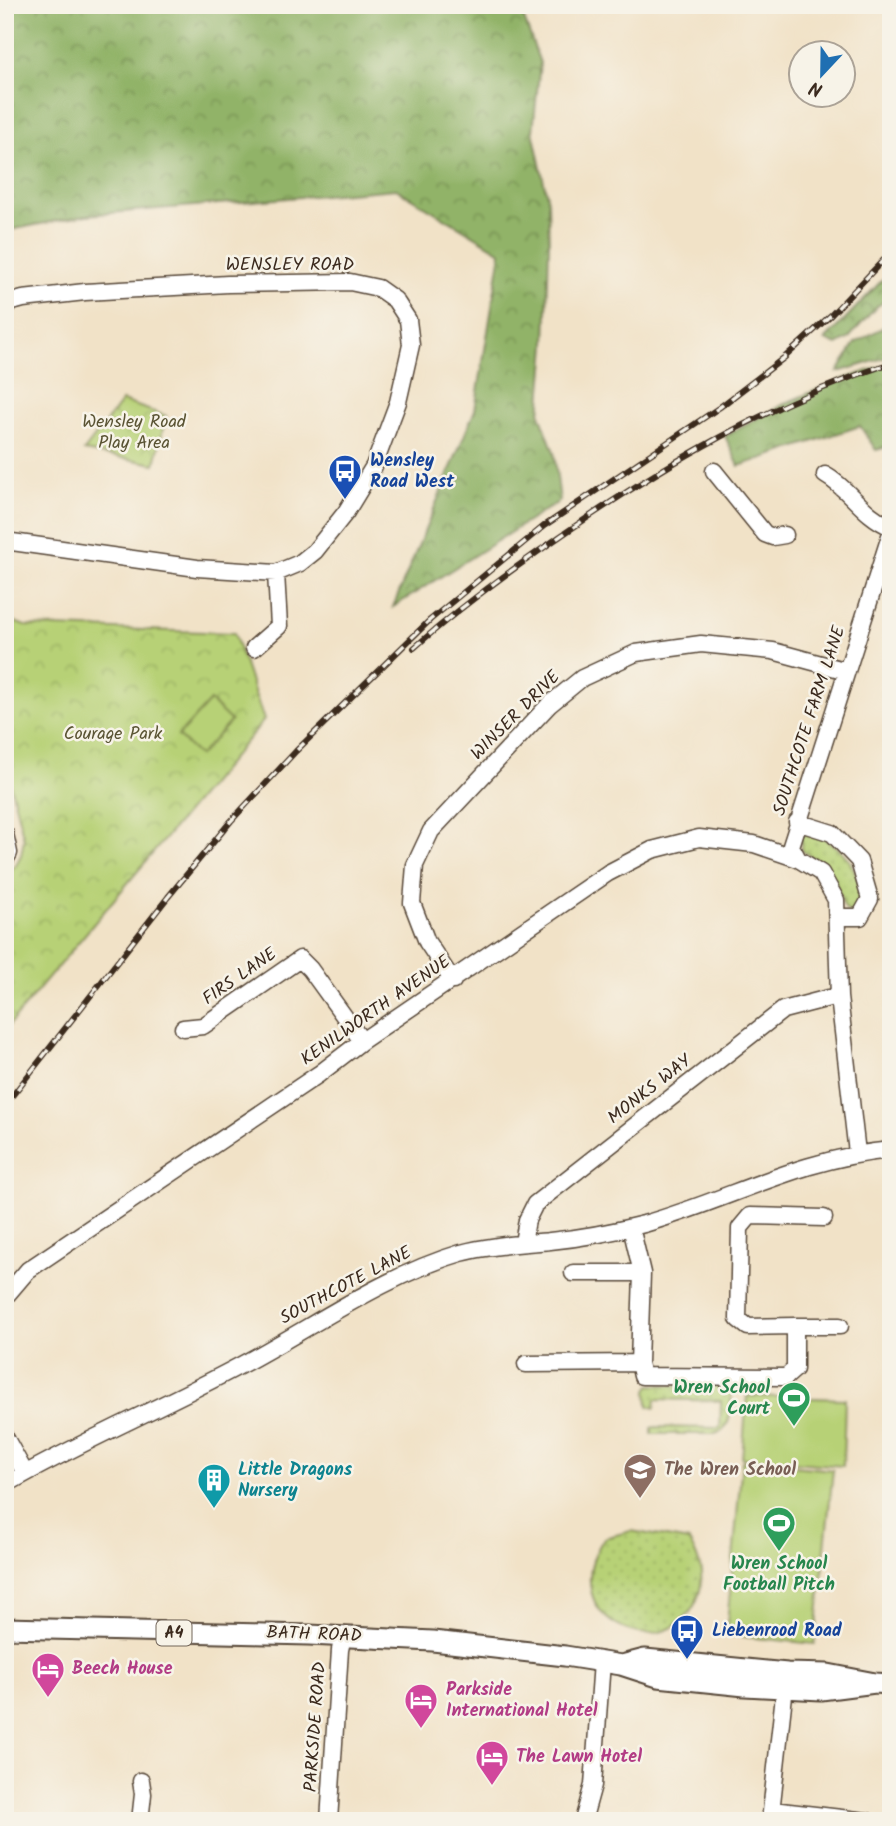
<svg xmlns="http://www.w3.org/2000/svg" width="896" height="1826" font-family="Kalam,sans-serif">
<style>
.grass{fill:url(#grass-dots);stroke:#797e4a;stroke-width:2}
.forest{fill:url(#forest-crowns);stroke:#666e42;stroke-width:2}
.park{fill:url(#park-crowns);stroke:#797e4a;stroke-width:2}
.pitch{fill:#b7d176;stroke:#797e4a;stroke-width:2}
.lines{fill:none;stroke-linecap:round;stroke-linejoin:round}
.minor-casing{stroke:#564637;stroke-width:19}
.major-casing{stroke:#564637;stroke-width:23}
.minor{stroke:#fff;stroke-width:16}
.major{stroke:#fff;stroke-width:19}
.rail-casing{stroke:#3b2a1e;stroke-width:6}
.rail{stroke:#f7f3e8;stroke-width:3.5;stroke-dasharray:10;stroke-linecap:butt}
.labels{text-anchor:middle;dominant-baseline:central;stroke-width:5;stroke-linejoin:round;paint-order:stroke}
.shield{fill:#f7f3e8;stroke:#73665b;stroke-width:2}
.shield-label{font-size:16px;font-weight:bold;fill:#3b2a1e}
.street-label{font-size:18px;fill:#3b2a1e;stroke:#f7f3e8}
.park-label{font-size:18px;fill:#5a5434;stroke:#f7f3e8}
.transit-label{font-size:18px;font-weight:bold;fill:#164399;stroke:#f7f3e8;text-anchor:start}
.leisure-label{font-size:18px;font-weight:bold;fill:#27864d;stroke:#f7f3e8;text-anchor:end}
.culture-label{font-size:18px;font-weight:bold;fill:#0d838f;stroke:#f7f3e8;text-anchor:start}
.education-label{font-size:18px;font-weight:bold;fill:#785e54;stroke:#f7f3e8;text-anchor:start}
.hotel-label{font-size:18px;font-weight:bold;fill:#b23c85;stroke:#f7f3e8;text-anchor:start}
</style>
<defs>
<pattern id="grass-dots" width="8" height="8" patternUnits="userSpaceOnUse" patternTransform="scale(1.75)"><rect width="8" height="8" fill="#b7d176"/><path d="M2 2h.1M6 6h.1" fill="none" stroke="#9eb466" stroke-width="1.8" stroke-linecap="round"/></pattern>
<pattern id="forest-crowns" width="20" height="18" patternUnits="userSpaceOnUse" patternTransform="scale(1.75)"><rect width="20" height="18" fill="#91b367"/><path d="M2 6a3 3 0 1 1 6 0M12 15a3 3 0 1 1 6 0" fill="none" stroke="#789254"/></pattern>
<pattern id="park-crowns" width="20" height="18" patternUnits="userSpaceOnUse" patternTransform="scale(1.75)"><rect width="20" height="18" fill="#b7d176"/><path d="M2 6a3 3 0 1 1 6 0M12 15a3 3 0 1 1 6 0" fill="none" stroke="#9eb466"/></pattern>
</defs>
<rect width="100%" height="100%" fill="#f7f3e8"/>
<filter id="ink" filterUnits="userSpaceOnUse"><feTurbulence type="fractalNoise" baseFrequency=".0143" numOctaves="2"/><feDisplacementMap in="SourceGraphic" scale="14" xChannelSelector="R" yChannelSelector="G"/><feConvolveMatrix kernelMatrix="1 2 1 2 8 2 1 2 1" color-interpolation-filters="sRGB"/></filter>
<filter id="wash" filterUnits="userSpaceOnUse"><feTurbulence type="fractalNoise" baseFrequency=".00686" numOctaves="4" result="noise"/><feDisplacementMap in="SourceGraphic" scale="28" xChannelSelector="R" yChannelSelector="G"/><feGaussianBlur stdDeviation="1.57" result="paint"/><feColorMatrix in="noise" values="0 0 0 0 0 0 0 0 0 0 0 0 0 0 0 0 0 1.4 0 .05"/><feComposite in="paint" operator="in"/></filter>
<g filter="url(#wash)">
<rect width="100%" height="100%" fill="#f1e2c7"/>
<path class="grass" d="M812,831C850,853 853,860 864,902L857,913L847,911C840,902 840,890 834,880C827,866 813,858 801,850V835Z
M650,1385L730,1386L732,1387C730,1403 734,1430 715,1434H652V1428L655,1427L720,1428L721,1401L656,1399L655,1408L648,1406L647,1390Z
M631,1531L689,1541C701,1561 706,1580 696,1602C662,1670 551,1618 604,1538Z"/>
<path class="forest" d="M5,5H519L540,63L533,131L548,201L549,246L546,345L540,414L554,452L560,501L393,607L475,410L501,252L396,189L86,215L5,231Z
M891,271V297L876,307L848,339L837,345L825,340Z
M891,323V356L838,372L855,343Z
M891,363V446L876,450L860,426L739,466L725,436L788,402L841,380Z"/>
<path class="park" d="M122,401L166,416L155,464L84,451Z
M5,618L25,626L234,633L264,720L5,1030V875L16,865L21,855L24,839L5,764Z"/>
<path class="pitch" d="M210,701L231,721L199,756L178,736Z
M747,1396L845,1399L843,1466L742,1458Z
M742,1461L833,1470L815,1644L726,1635Z"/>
</g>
<g filter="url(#ink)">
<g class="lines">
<defs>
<path id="minor" d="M5,304L23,299L85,292L228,284L350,282L378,288L395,300L408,320L411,345L398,402L374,466L346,512L315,551L300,563L276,573L197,568L5,541
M714,471L765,534L773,537L785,535
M825,475C850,489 862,515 891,527
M254,648L279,626L276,573
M797,822L832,833L859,861L870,899L860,917H838
M5,834L9,853L5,860
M453,981L427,942L412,903L415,865L431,831L549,705L582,678L636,653L701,644L773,651L847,671
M183,1028L203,1026L300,959L310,969L362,1041
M857,1153L839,997L836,900L821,873L798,859L791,846L891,533
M631,1227L642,1273L639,1363L642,1376L786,1377L795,1369V1326L748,1327L738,1319L740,1228L750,1216L824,1218
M523,1243L527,1220L535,1204L783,1010L829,998
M573,1273H642
M5,1297L28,1270L319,1074L362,1041L608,873L652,850L699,838L754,844L798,859
M795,1326H840
M526,1364L639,1363
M5,1437L25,1473
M5,1485C81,1441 163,1407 241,1365C313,1327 383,1276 461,1253C490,1245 521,1244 550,1241C581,1238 613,1232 644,1224C729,1200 800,1158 891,1150
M772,1810L867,1821
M140,1821L143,1794L141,1781
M329,1821L340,1650L343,1636
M583,1821L593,1785L602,1662
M770,1821L786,1677"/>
<path id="major" d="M5,1628L309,1635L433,1641L565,1656L621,1665L658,1677L745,1686L821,1690L875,1683
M622,1665L645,1659L787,1673L828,1674L875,1683L891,1684"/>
</defs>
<use href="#minor" class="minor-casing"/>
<use href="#major" class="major-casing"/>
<use href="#minor" class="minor"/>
<use href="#major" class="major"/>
<defs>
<path id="rail" d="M414,648C460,607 511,570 562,535C668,462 768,404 891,363
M5,1105L168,897L231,821L296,751L430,620L544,526L720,407L785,357L831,315L891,252"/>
</defs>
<use href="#rail" class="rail-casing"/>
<use href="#rail" class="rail"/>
</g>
</g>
<defs>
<symbol id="bus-pin" viewBox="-11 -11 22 30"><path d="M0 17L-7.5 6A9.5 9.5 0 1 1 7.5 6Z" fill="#1a4fb4" stroke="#f7f3e8"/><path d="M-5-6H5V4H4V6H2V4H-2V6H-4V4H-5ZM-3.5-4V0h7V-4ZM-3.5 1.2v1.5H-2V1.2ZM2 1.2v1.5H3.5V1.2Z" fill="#fff"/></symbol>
<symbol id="stadium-pin" viewBox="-11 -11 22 30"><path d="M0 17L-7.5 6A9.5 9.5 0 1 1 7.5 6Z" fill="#2e9e5b" stroke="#f7f3e8"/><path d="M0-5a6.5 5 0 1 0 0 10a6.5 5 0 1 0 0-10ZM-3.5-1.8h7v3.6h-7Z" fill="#fff"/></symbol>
<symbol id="school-pin" viewBox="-11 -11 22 30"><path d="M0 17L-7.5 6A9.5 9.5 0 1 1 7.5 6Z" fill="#8d6e63" stroke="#f7f3e8"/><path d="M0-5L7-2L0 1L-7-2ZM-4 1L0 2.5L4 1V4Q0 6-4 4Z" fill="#fff"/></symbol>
<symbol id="building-pin" viewBox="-11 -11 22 30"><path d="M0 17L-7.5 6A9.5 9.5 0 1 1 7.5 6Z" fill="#0f9aa8" stroke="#f7f3e8"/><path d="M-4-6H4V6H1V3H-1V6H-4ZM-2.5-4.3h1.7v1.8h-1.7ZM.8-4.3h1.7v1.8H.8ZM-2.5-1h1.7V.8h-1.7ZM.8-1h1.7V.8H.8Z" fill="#fff"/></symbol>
<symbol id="hotel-pin" viewBox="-11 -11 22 30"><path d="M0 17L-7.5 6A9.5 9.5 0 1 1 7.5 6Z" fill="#d1479c" stroke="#f7f3e8"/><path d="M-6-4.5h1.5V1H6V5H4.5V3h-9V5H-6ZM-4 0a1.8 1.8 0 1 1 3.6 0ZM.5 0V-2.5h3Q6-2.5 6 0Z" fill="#fff"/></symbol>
</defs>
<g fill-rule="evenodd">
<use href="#bus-pin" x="326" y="452" width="38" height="52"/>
<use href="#stadium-pin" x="775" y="1379" width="38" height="52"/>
<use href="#school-pin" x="621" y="1451" width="38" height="52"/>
<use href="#building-pin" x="195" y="1461" width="38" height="52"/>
<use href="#stadium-pin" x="760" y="1504" width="38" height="52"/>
<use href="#bus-pin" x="668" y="1612" width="38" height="52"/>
<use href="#hotel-pin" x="29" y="1650" width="38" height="52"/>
<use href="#hotel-pin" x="402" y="1681" width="38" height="52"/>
<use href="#hotel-pin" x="473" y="1738" width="38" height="52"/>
</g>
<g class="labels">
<rect class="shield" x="156.5" y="1620.5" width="35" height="25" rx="5"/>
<g class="shield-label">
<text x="174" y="1633">A4</text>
</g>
<g class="street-label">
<text x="290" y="265">WENSLEY ROAD</text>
<text transform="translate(516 716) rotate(-45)">WINSER DRIVE</text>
<text transform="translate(810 721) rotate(-72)">SOUTHCOTE FARM LANE</text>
<text transform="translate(240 977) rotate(-35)">FIRS LANE</text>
<text transform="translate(376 1011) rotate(-35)">KENILWORTH AVENUE</text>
<text transform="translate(650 1090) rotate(-38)">MONKS WAY</text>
<text transform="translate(346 1286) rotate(-28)">SOUTHCOTE LANE</text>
<text transform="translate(314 1635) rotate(2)">BATH ROAD</text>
<text transform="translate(316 1727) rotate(-86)">PARKSIDE ROAD</text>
</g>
<g class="park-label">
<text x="134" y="422">Wensley Road<tspan x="134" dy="21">Play Area</tspan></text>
<text x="113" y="734">Courage Park</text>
</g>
<g class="transit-label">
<text x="370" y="461">Wensley<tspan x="370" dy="21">Road West</tspan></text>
<text x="712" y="1631">Liebenrood Road</text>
</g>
<g class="leisure-label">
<text x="770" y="1388">Wren School<tspan x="770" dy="21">Court</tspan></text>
<text x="779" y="1564" text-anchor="middle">Wren School<tspan x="779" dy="21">Football Pitch</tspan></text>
</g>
<g class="culture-label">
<text x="238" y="1470">Little Dragons<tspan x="238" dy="21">Nursery</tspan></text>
</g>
<g class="education-label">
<text x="664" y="1470">The Wren School</text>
</g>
<g class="hotel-label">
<text x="72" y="1669">Beech House</text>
<text x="446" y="1690">Parkside<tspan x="446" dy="21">International Hotel</tspan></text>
<text x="516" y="1757">The Lawn Hotel</text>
</g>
</g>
<rect width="896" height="1826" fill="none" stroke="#f7f3e8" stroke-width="28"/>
<g transform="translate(822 74) rotate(202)"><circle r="33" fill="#f7f3e8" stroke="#aca397" stroke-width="2"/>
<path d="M0-5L12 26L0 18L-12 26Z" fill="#1f6fb2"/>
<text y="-10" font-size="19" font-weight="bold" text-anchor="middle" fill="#3b2a1e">N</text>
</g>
</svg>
